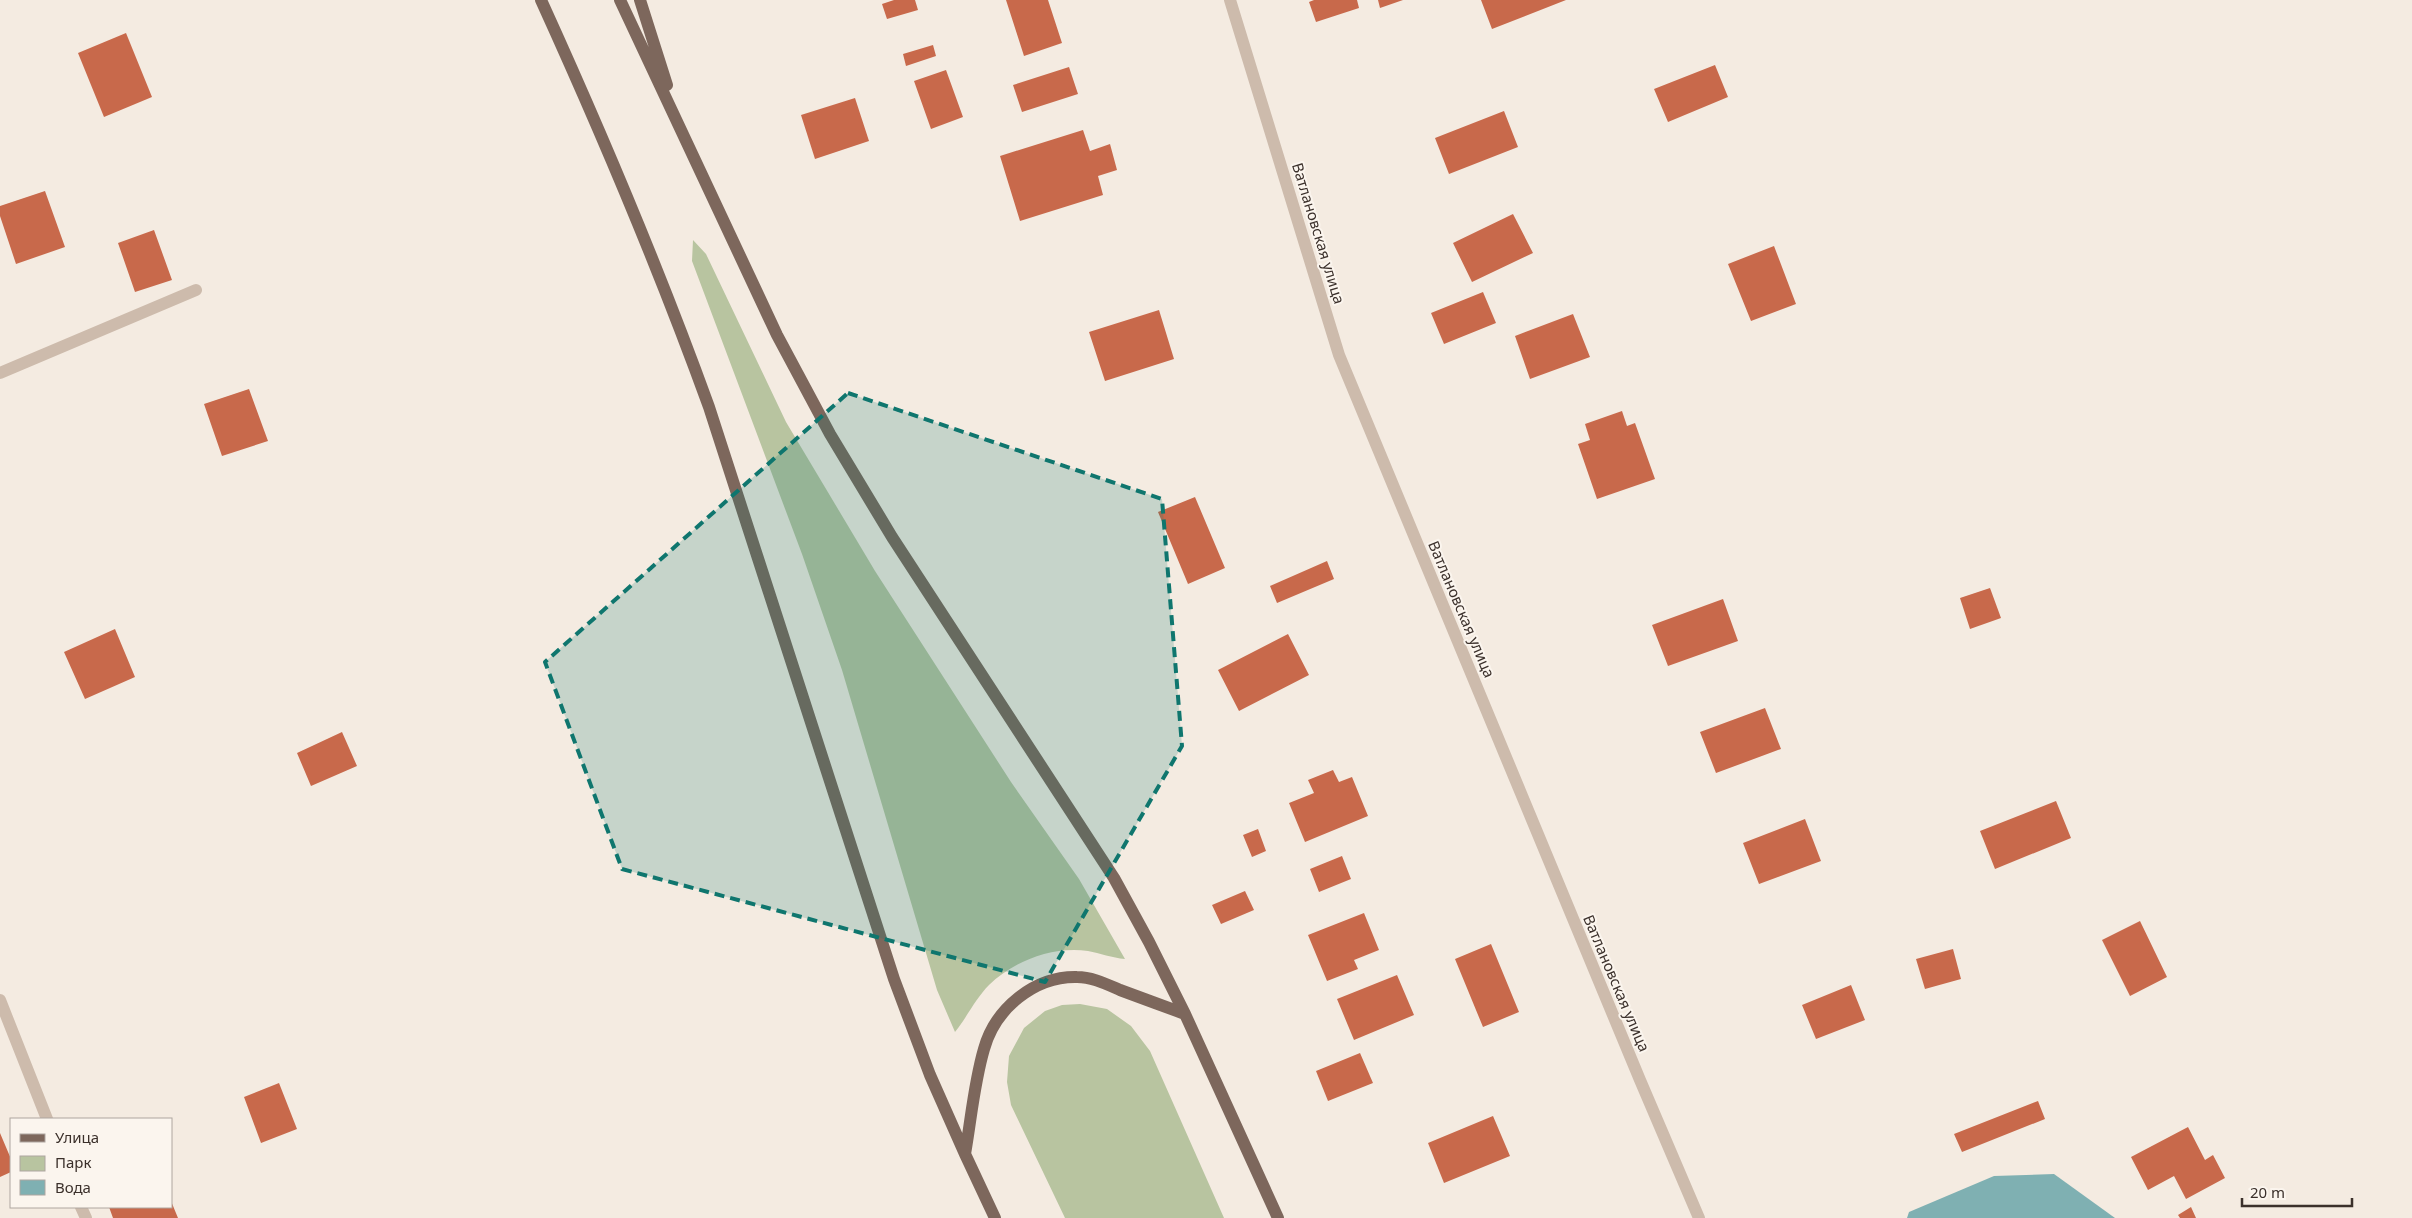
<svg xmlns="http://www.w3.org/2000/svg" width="2412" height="1218" font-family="'Noto Sans',sans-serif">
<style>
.green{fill:#b8c4a0}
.water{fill:#7fb0b2}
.building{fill:#c8694b}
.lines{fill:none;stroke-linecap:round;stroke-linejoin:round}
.service{stroke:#cdbbac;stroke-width:12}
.minor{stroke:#cdbbac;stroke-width:12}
.primary{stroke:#7d675c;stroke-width:12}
.marked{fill:#0f766e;fill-opacity:0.2;stroke:#0f766e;stroke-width:4;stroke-dasharray:10 6;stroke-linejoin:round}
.labels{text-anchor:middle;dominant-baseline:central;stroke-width:4;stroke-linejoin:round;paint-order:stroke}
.street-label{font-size:15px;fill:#3b302b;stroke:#fbf5ee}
</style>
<rect width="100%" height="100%" fill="#f4ebe1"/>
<path class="green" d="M693,240L706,254L786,422L875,571L1011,782L1079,879L1125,959C1112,958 1100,953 1088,951C1052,946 1014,961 989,985C976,998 967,1017 955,1032L937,990L842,670L802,554L692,261Z
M1080,1004L1107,1009L1131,1026L1150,1051L1224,1218H1065L1011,1105L1007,1082L1009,1056L1024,1028L1045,1011L1062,1005Z"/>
<path class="water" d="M2054,1174L2115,1218H1907L1909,1212L1994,1176Z"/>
<path class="building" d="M894,0H915L918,10L887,19L882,4Z
M1006,0H1048L1062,43L1024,56Z
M1314,0H1357L1359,8L1316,22L1309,2Z
M1378,0H1403L1380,8Z
M1481,0H1566L1492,29Z
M126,33L152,97L104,117L78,53Z
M933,45L936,56L906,66L903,54Z
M1715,65L1728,97L1668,122L1654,89Z
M1069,67L1078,94L1022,112L1013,85Z
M946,70L963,117L931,129L914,81Z
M855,98L869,141L815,159L801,115Z
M1504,111L1518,147L1449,174L1435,138Z
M1083,130L1090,151L1110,144L1117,170L1098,176L1103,195L1020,221L1000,156Z
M45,191L65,247L16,264L0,216V206Z
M1513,214L1533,253L1472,282L1453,243Z
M154,230L172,280L135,292L118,243Z
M1774,246L1796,304L1751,321L1728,264Z
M1483,292L1496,323L1444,344L1431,313Z
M1159,310L1174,359L1105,381L1089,332Z
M1573,314L1590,357L1530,379L1515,336Z
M249,389L268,441L222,456L204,404Z
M1622,411L1627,426L1635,423L1655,479L1597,499L1578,444L1590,440L1585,424Z
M1195,497L1225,568L1188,584L1158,512Z
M1327,561L1334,579L1277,603L1270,586Z
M1990,588L2001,618L1970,629L1960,598Z
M1723,599L1738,641L1668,666L1652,625Z
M115,629L135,677L85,699L64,652Z
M1288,634L1309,675L1239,711L1218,670Z
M1765,708L1781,749L1716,773L1700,732Z
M342,732L357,766L311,786L297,753Z
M1333,770L1339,782L1352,777L1368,816L1305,842L1289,803L1314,793L1308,780Z
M2056,801L2071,838L1995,869L1980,831Z
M1805,819L1821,861L1759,884L1743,843Z
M1258,829L1266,851L1252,857L1243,835Z
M1342,856L1351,879L1319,892L1310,869Z
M1245,891L1254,910L1221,924L1212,905Z
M1364,913L1379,950L1354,960L1358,969L1327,981L1308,935Z
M2140,921L2167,977L2130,996L2102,940Z
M1491,944L1519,1012L1483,1027L1455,959Z
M1953,949L1961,979L1925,989L1916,959Z
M1397,975L1414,1015L1354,1040L1337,999Z
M1851,985L1865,1020L1816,1039L1802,1005Z
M1360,1053L1373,1083L1328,1101L1316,1071Z
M279,1083L297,1129L261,1143L244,1097Z
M2038,1101L2045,1119L1962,1152L1954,1134Z
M1493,1116L1510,1156L1444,1183L1428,1143Z
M2188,1127L2205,1160L2213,1155L2225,1178L2186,1199L2174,1176L2148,1190L2131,1157Z
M0,1133L11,1159V1172L0,1177Z
M171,1201L178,1218H113L109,1207H171Z
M2191,1207L2196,1218H2180L2178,1215Z"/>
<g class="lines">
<path class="service" d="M0,373L196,290
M0,1000L47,1119
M81,1207L86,1218"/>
<path class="minor" d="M1230,0L1339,355L1640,1080L1699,1218"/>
<path class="primary" d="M541,0C602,134 659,269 709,407L894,979L930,1075L965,1154L995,1218
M620,0L777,335L830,434L892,537L1114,878L1149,942L1185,1014L1278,1218
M640,0L667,85
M965,1154C971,1120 974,1083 984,1049C995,1009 1034,976 1077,977C1092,977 1106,984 1120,990C1142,998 1163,1006 1185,1014"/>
</g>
<path class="marked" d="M848,393L1162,499L1182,746L1045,982L622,869L545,662Z"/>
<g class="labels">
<g class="street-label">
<text transform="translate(1319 233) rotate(73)">Ватлановская улица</text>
<text transform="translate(1462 609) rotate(67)">Ватлановская улица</text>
<text transform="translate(1617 983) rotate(67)">Ватлановская улица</text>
</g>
</g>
<rect x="10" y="1118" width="162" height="90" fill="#fbf5ee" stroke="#aea6a0"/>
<rect x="20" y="1134" width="25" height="8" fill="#7d675c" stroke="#aea6a0"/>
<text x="55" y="1143" font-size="15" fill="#3b302b">Улица</text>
<rect x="20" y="1156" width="25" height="15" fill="#b8c4a0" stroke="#aea6a0"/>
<text x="55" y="1168" font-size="15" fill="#3b302b">Парк</text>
<rect x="20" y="1180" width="25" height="15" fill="#7fb0b2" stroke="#aea6a0"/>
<text x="55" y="1193" font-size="15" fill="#3b302b">Вода</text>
<path d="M2242 1198v8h110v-8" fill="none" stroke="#3b302b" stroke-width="2.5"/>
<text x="2250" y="1198" font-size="15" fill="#3b302b" stroke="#fbf5ee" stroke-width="4" paint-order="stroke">20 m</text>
</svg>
